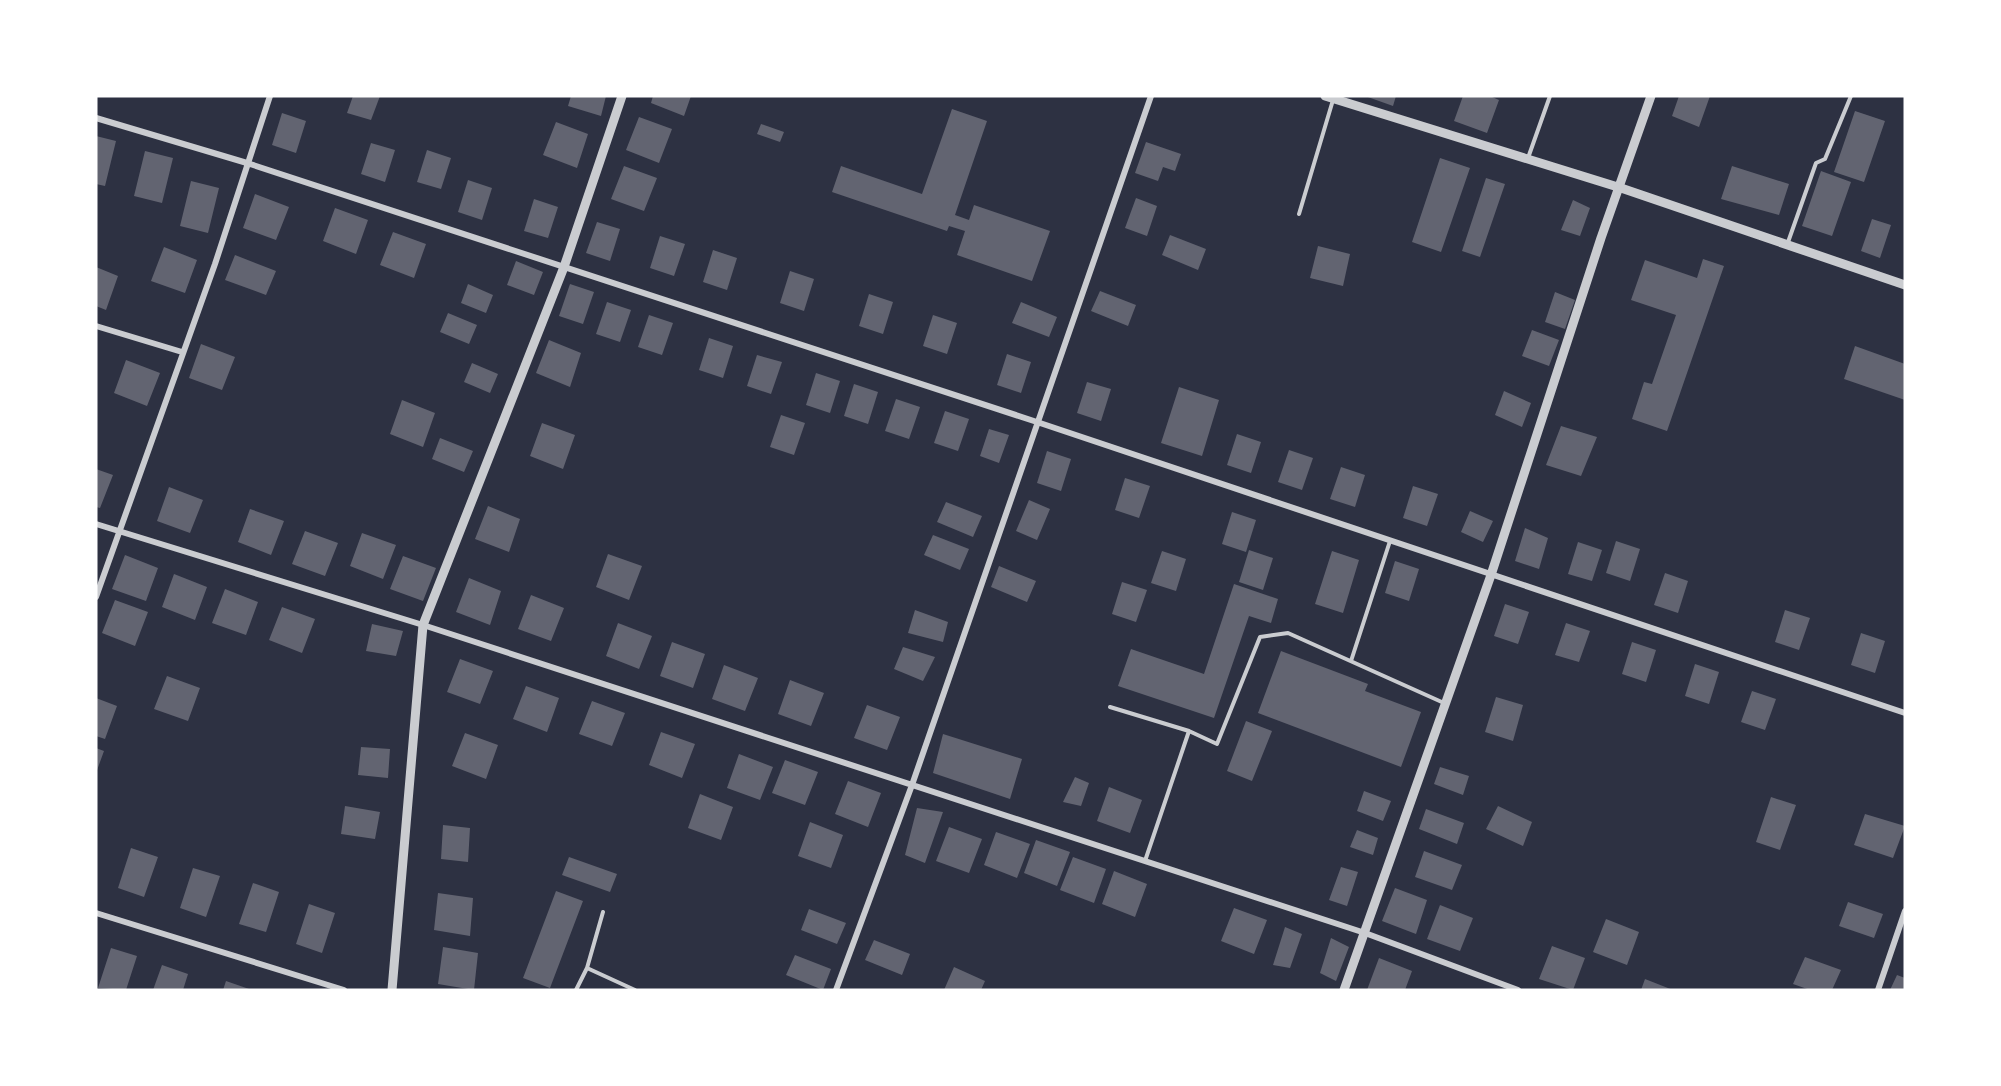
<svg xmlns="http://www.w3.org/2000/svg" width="2001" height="1086" font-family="'Libre Baskerville',serif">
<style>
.building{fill:#626471}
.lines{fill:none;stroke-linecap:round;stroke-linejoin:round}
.service{stroke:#caccd0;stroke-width:4}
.minor{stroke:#caccd0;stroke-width:6}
.tertiary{stroke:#caccd0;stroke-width:9}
</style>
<rect width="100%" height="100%" fill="#2d3142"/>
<path class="building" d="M353,96H380L371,120L347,113Z
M571,96H606L601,116L568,106Z
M653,96H691L684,116L651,103Z
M1365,96H1396L1393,106Z
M1463,96H1490L1499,100L1487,133L1454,121Z
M1679,96H1710L1699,127L1672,116Z
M952,109L987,121L955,215L969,220L974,205L1050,231L1032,281L957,255L965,231L949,226L947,231L832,192L841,166L922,194Z
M1855,111L1885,121L1864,182L1834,172Z
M282,113L306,121L296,153L272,145Z
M639,117L672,129L659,163L626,150Z
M556,122L588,134L577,168L543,155Z
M761,124L784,132L780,142L757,134Z
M96,136L116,141L105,186L96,184Z
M1146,142L1181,154L1175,171L1163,167L1158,181L1135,173Z
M371,143L395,150L385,182L361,174Z
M427,150L451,158L441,189L417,182Z
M145,151L173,158L162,203L134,196Z
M1440,158L1470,168L1441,252L1412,242Z
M624,166L657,178L644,211L611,199Z
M1732,166L1789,184L1779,215L1721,199Z
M1821,171L1851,182L1832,236L1802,226Z
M1486,178L1505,184L1480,257L1462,251Z
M468,180L492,188L482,220L458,212Z
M191,181L219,188L208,233L180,226Z
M255,194L289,207L276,240L243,228Z
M1136,198L1157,206L1147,236L1125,228Z
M534,199L558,207L548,238L524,231Z
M1573,200L1590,208L1580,236L1561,230Z
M335,208L368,220L356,254L323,241Z
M1872,219L1891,225L1880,258L1861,251Z
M597,222L620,229L610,261L586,253Z
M393,232L426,244L414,278L380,265Z
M1170,235L1206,249L1198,270L1162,255Z
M660,236L685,244L674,276L650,268Z
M1318,246L1350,254L1343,286L1310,278Z
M164,247L197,260L185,293L151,281Z
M713,250L737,258L727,290L703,282Z
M235,255L276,271L266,295L225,280Z
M1703,259L1724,266L1667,431L1632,419L1644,382L1652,384L1676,315L1631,300L1645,260L1697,278Z
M516,261L543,272L534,295L507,285Z
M96,267L118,276L106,310L96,306Z
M790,271L814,279L804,311L780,303Z
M468,284L493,295L486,313L461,303Z
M570,284L594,292L583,324L559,316Z
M1100,291L1136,305L1128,326L1091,311Z
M1555,292L1575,300L1565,329L1545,322Z
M869,294L893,302L883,334L859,326Z
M607,302L631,310L620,342L596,334Z
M1021,302L1057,317L1049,337L1012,323Z
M448,313L477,325L469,344L440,332Z
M649,315L673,323L662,355L638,347Z
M933,315L957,323L947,354L923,346Z
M1532,330L1559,340L1549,366L1522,356Z
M709,338L733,346L723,378L699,370Z
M549,340L581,353L570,387L536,373Z
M201,344L235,357L222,390L189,378Z
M1855,346L1905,364V400L1844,379Z
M1007,354L1031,362L1021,393L997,385Z
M757,355L782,362L771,394L747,386Z
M126,360L160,373L147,406L114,393Z
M472,363L498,374L490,393L464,382Z
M816,373L840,381L830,413L806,405Z
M1087,382L1111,389L1101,421L1077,413Z
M854,384L878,392L868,424L844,416Z
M1179,387L1219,400L1202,456L1161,443Z
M1504,391L1531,403L1522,427L1495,415Z
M896,399L920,407L909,439L885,431Z
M402,400L435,413L423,447L390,434Z
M945,411L969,419L958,451L934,443Z
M781,415L805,423L794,455L770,447Z
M542,423L575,435L563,469L530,456Z
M1561,426L1597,437L1581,476L1546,465Z
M989,429L1009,435L999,463L980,456Z
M1237,434L1261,442L1251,473L1227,465Z
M440,438L473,451L464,472L432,459Z
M1289,450L1313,458L1302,490L1278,482Z
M1047,451L1071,459L1061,491L1037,483Z
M1341,467L1365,475L1355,507L1330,499Z
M96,469L113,475L100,508L96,507Z
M1125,478L1150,486L1139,518L1115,510Z
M1413,486L1438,494L1427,526L1403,518Z
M169,487L203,500L190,533L157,521Z
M1029,500L1050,509L1037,540L1016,531Z
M946,502L982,516L973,537L937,522Z
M488,506L520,519L509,552L475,539Z
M250,509L284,521L271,555L238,542Z
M1470,511L1493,521L1483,542L1461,532Z
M1232,512L1256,520L1246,552L1222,544Z
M1525,528L1548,538L1539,569L1515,561Z
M305,531L338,543L325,576L292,564Z
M362,533L396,545L383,579L350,566Z
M933,535L969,549L960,570L924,555Z
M1616,541L1640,549L1630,581L1606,573Z
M1578,542L1602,550L1592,581L1568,574Z
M1249,550L1273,558L1263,590L1239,582Z
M1162,551L1186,559L1176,591L1151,583Z
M1332,551L1359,560L1343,613L1315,604Z
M608,554L642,566L629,600L596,587Z
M125,555L158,568L146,601L112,589Z
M403,556L436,568L423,601L390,589Z
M1395,561L1419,569L1409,601L1385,593Z
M999,566L1036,581L1027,602L991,587Z
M1665,573L1688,581L1678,613L1654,605Z
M174,574L207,587L195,620L162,607Z
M469,578L501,591L490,625L456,612Z
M1122,582L1147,590L1136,622L1112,614Z
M1234,584L1278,599L1271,623L1249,616L1214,718L1118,686L1131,649L1204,674Z
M225,589L258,602L246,635L212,623Z
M531,595L564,608L551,641L518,629Z
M115,600L148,612L135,646L102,633Z
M1505,604L1529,612L1518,644L1494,636Z
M282,607L315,619L302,653L269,640Z
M915,610L948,622L943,642L908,633Z
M1785,610L1810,618L1799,650L1775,642Z
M618,623L652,636L639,669L606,656Z
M1566,623L1590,631L1579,662L1555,655Z
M372,624L403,631L396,656L366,651Z
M1861,633L1885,641L1875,673L1851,665Z
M672,642L705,654L693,688L660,676Z
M1632,642L1656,650L1646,682L1622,674Z
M903,647L935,657L923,681L894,669Z
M1281,651L1368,684L1365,691L1421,712L1401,767L1258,713Z
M460,659L493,671L480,704L447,692Z
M1695,664L1719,672L1709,704L1685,696Z
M724,665L758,678L745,711L712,699Z
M167,676L200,688L188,721L154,709Z
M790,680L824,693L811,726L778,714Z
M526,686L559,698L547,732L513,719Z
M1752,691L1776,699L1765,730L1741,722Z
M1496,697L1523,705L1513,741L1485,732Z
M96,698L117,706L105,739L96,736Z
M592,701L625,713L612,746L579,734Z
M867,705L900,717L887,750L854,738Z
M1246,721L1272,731L1252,781L1227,771Z
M661,732L695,744L682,778L649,765Z
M465,733L498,745L486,779L452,766Z
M943,734L1022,759L1010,799L933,773Z
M361,747L390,749L388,778L358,775Z
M96,748L104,751L96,773Z
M739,754L773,767L760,800L727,788Z
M785,760L818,772L805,805L772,793Z
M1440,767L1469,776L1463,795L1434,784Z
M1075,777L1089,783L1081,806L1063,802Z
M848,781L881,793L868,827L835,814Z
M1109,787L1142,800L1130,833L1097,821Z
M1364,791L1391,801L1383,821L1357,811Z
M700,794L733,807L721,840L688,828Z
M1771,797L1796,805L1780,850L1756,842Z
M345,806L380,812L375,839L341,834Z
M1498,806L1532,822L1523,846L1486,829Z
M917,808L943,812L925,863L905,855Z
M1426,809L1464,823L1457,844L1419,829Z
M1865,814L1905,826L1893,858L1854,845Z
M810,822L843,835L831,868L798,856Z
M443,825L470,828L468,862L441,859Z
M949,827L982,839L969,873L936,861Z
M1357,830L1378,838L1373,855L1350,847Z
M996,832L1030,844L1017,878L984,865Z
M1036,840L1070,852L1057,886L1024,873Z
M131,848L158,857L144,897L118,888Z
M1424,851L1462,865L1452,890L1415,877Z
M569,857L617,874L610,892L562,875Z
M1073,857L1106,869L1094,903L1060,890Z
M1341,867L1358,872L1347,906L1329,900Z
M193,868L220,876L206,917L180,908Z
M1114,871L1147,884L1135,917L1102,904Z
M253,883L279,892L266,932L239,924Z
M1395,888L1427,900L1416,934L1382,921Z
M556,891L583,901L550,988L523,978Z
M438,893L473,898L470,936L434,930Z
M1848,902L1883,914L1874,938L1839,926Z
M309,904L335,913L322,953L296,944Z
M1440,905L1473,918L1460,951L1427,939Z
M1234,908L1267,920L1254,954L1221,941Z
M809,909L846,923L837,944L801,930Z
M1606,919L1639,932L1627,965L1593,952Z
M1285,927L1302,934L1290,968L1273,965Z
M1331,938L1349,947L1336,981L1320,973Z
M874,940L910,954L902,975L865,960Z
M1552,946L1585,958L1573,990L1539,979Z
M443,947L478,953L474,990L438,984Z
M111,948L137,956L126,990L98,988Z
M795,955L831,969L823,990L786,975Z
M1805,957L1841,970L1832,990H1810L1793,984Z
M1379,958L1412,971L1405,990H1367Z
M162,965L188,974L183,990H153Z
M954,967L985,981L981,990H944Z
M1897,975L1905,978V990H1890Z
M1645,979L1673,990H1641Z
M226,981L252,990H223Z"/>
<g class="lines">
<path class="service" d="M1528,158L1550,96
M1299,214L1333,100
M1787,245L1816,163L1825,159L1851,96
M1351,661L1390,541
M1110,707L1189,731L1145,861
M1189,731L1217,744L1260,637L1288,633L1444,703
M603,912L587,968L635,990
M576,990L587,968"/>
<path class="minor" d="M96,118L247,163L1037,422L1905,713
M96,326L182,352
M96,524L423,625L1365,933L1518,990
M96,597L215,264L270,96
M96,913L344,990
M836,990L912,785L1151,96
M1878,990L1905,911"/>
<path class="tertiary" d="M1325,96L1621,188L1905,285
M392,990L423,625L564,267L622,96
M1344,990L1491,575L1601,238L1651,96"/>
</g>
<rect width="2001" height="1086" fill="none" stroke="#ffffff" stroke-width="195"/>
</svg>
